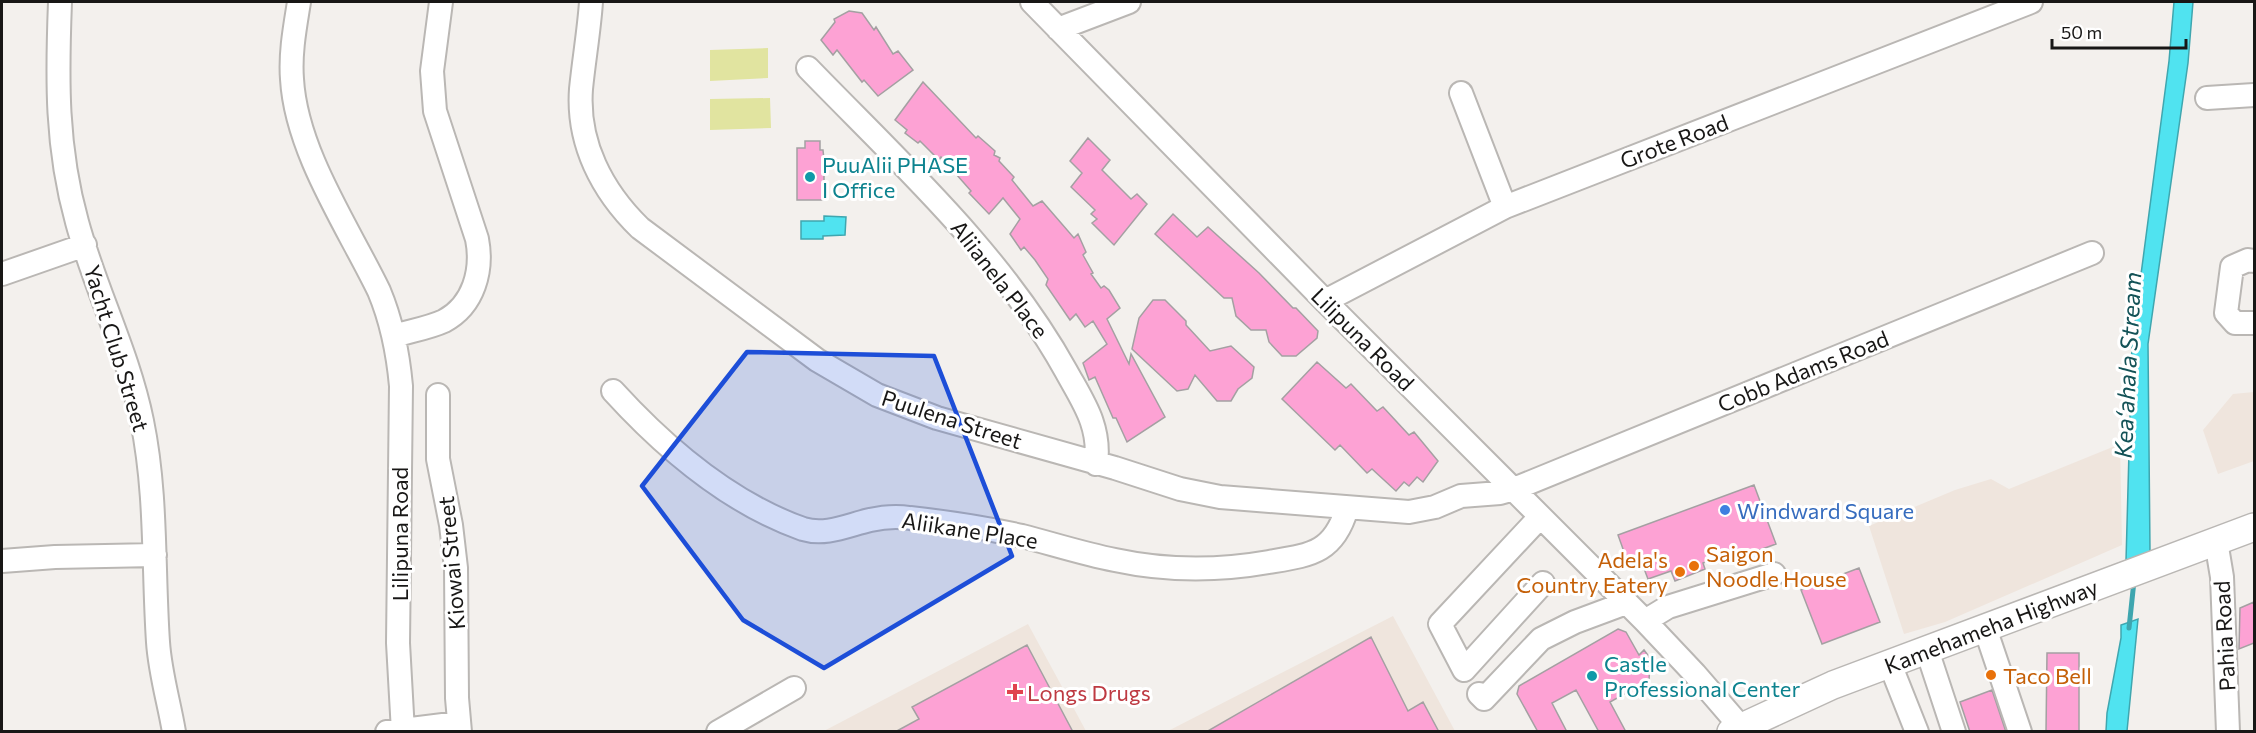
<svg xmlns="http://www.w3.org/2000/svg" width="2256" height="733" font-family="Commissioner,sans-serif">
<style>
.built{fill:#efe5dd}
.green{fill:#e1e4a0}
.water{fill:#50e3f0;stroke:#3fa6af;stroke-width:1.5}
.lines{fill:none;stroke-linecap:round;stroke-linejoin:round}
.stream{stroke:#3fa6af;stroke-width:5}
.building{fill:#fda2d4;stroke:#a4a0a2;stroke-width:1.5}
.minor-casing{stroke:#bab7b4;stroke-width:26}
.major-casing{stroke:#bab7b4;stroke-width:30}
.minor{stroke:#fff;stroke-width:22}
.major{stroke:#fff;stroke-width:27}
.marked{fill:#1d4ed8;fill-opacity:0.2;stroke:#1d4ed8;stroke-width:4.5;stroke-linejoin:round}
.culture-dot{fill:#0f9aa8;stroke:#fff;stroke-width:2}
.shop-dot{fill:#3f7fe0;stroke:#fff;stroke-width:2}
.food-dot{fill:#e8710a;stroke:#fff;stroke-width:2}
.health-dot{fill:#e0444e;stroke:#fff;stroke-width:2}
.labels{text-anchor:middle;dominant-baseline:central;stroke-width:6;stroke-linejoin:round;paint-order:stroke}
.street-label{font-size:22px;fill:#181716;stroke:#fff}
.culture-label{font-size:22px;fill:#0d838f;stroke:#fff;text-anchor:start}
.shop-label{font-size:22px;fill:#366cbe;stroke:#fff;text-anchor:start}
.food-label{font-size:22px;fill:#c56008;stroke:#fff;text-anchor:start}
.health-label{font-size:22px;fill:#be3a42;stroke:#fff;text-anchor:start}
.water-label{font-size:24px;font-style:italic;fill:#135257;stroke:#fff}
</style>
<rect width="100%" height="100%" fill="#f3f0ed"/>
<path class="built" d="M2254,392V461L2218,474L2203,430L2233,394Z
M2120,444L2122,545L1945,622L1904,634L1869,526L1955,490L1991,479L2009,489Z
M1393,616L1455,731L1166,732Z
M1028,624L1086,731L822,732Z"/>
<path class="green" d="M768,48V78L710,81V50Z
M770,98L771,128L710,130V99Z"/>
<path class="water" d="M2174,2H2193L2188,63L2148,344L2150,552L2126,561L2132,343L2169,61Z
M824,216L846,217L845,235L823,236V239H801V221H824Z
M2138,619L2127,731H2106L2107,713L2121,638V625Z"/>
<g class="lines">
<path class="stream" d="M2129,628L2134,581"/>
</g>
<path class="building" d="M849,11L862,13L874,30L876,27L893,54L898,51L913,70L878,96L864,80L862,82L837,50L833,55L821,40L835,22L834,19Z
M923,82L976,138L978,136L995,151L994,155L1000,158L999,161L1014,177L1012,180L1033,206L1042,201L1074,238L1078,234L1086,252L1083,255L1093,273L1091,274L1101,288L1104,286L1109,290L1120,308L1107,319L1129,364L1131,354L1165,417L1127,442L1116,418H1113L1095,377L1089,380L1083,363L1107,344L1093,321L1085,327L1076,314L1070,320L1046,285L1048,279L1035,260L1024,247L1021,250L1010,234L1020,219L1003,198L989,214L969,193L971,191L941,157L939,160L920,141L918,143L905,133L907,130L895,120Z
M1088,138L1110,160L1102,170L1131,199L1137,194L1147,204L1114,245L1092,223L1097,219L1091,214L1095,210L1071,187L1082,173L1070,161Z
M805,141H820V150H823L824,160V200H797V148H805Z
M1173,214L1197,237L1208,227L1259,273L1293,308H1296L1318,331L1317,338L1296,356H1282L1269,342L1266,330H1251L1236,316L1232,298H1224L1155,234Z
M1153,300H1165L1186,321V325L1210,351L1231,346L1254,367L1252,378L1238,389L1231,401H1217L1195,375L1188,389L1177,391L1132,349L1139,318Z
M1317,362L1346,388L1351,384L1377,411L1383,407L1409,435L1414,432L1438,461L1423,482L1417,477L1409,486L1404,482L1396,491L1372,469L1367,473L1340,445L1335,450L1282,399Z
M1754,485L1776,544L1732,560L1730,553L1703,563L1705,569L1675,581L1671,571L1648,579L1640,558L1628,563L1618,535Z
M1859,568L1880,622L1822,644L1801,590Z
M2254,602V643L2239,649L2240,608Z
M1618,629L1626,632L1639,655L1644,650L1653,662L1650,664L1649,680L1610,702L1626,732H1599L1576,690L1552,703L1567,732H1538L1517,694L1519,686Z
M1371,637L1408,711L1423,702L1439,732H1206Z
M1027,645L1073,732H895L919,719L912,707Z
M2047,653H2079V732H2046Z
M1992,690L2006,732H1970L1960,702Z"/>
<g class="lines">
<defs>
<path id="minor" d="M60,2C57,79 56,147 77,222C95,289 128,352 142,421C157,494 153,568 158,642C160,673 169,702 174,732
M299,2C295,27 290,53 292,79C296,151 348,227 379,291C392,322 398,353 401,386L398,643L403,732
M591,2C589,31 584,59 581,89C577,143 602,191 640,228L817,360L877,395L937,418L1115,468L1180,489L1220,497L1409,512L1435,507L1461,496L1500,493L1514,489L2092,253
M1032,2L1325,301L1645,621L1695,674L1745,732
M1058,29L1129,2
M808,68C900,163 1001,254 1066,371C1083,402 1101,426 1096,464
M1461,93L1505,207
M2207,98L2254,95
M2254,261L2248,260L2232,267L2226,313L2235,323H2254
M2,274L85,245
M1325,301L1505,207L2031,2
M394,336C410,331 429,328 444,321C474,305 483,270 477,239L435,111L432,71L441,2
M613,391C665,448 729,503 803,529C826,536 848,525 870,520C883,517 897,516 910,518C947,522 986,528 1022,536C1053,544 1084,554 1115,560C1166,571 1218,571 1269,562C1311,555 1334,553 1347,508
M438,395V459L451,525L456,568L457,698L460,732
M1540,517L1440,624L1464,670L1543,583
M2216,541L2222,577L2228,732
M2,561L55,557L155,555
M1645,621L1668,607L1774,574
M1985,628L2020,732
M1927,650L1954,732
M1890,664L1917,732
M1479,694L1484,699L1541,639L1575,622L1626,603
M387,732L459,723
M718,732L794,688"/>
<path id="major" d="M1731,732L1833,685L2254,527"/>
</defs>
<use href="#minor" class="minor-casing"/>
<use href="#major" class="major-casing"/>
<use href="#minor" class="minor"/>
<use href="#major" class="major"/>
</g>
<path class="marked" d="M747,352L934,356L1012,556L824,668L743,620L642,486Z"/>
<g class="culture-dot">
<circle cx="810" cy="177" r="6"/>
<circle cx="1592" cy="676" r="6"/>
</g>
<circle class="shop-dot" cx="1725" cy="510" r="6"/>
<g class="food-dot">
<circle cx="1694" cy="566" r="6"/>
<circle cx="1680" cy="572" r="6"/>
<circle cx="1991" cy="675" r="6"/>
</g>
<path class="health-dot" d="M1012 683h6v6h6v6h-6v6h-6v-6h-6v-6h6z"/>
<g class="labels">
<g class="street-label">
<text transform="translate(1674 141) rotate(-21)">Grote Road</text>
<text transform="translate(1000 279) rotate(52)">Aliianela Place</text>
<text transform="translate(1363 339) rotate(45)">Lilipuna Road</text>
<text transform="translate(117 348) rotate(73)">Yacht Club Street</text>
<text transform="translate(1803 371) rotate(-22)">Cobb Adams Road</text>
<text transform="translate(952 419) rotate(18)">Puulena Street</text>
<text transform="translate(970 530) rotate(9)">Aliikane Place</text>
<text transform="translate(399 534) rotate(-90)">Lilipuna Road</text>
<text transform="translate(451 563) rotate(-95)">Kiowai Street</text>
<text transform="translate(1991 626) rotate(-21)">Kamehameha Highway</text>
<text transform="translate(2224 636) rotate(-93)">Pahia Road</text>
</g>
<g class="culture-label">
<text x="822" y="164">PuuAlii PHASE<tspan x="822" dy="25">I Office</tspan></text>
<text x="1604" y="663">Castle<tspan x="1604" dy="25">Professional Center</tspan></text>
</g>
<g class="shop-label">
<text x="1737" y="510">Windward Square</text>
</g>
<g class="food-label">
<text x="1706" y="553">Saigon<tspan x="1706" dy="25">Noodle House</tspan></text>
<text x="1668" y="559" text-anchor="end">Adela's<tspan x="1668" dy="25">Country Eatery</tspan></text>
<text x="2003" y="675">Taco Bell</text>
</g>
<g class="health-label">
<text x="1027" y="692">Longs Drugs</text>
</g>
<g class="water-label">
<text transform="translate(2127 365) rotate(-87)">Keaʻahala Stream</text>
</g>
</g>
<rect width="2256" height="733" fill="none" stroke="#181716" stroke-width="6"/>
<path d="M2052 39v9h134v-9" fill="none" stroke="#181716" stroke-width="3"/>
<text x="2061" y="39" font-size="18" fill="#181716" stroke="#ffffff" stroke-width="4.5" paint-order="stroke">50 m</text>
</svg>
